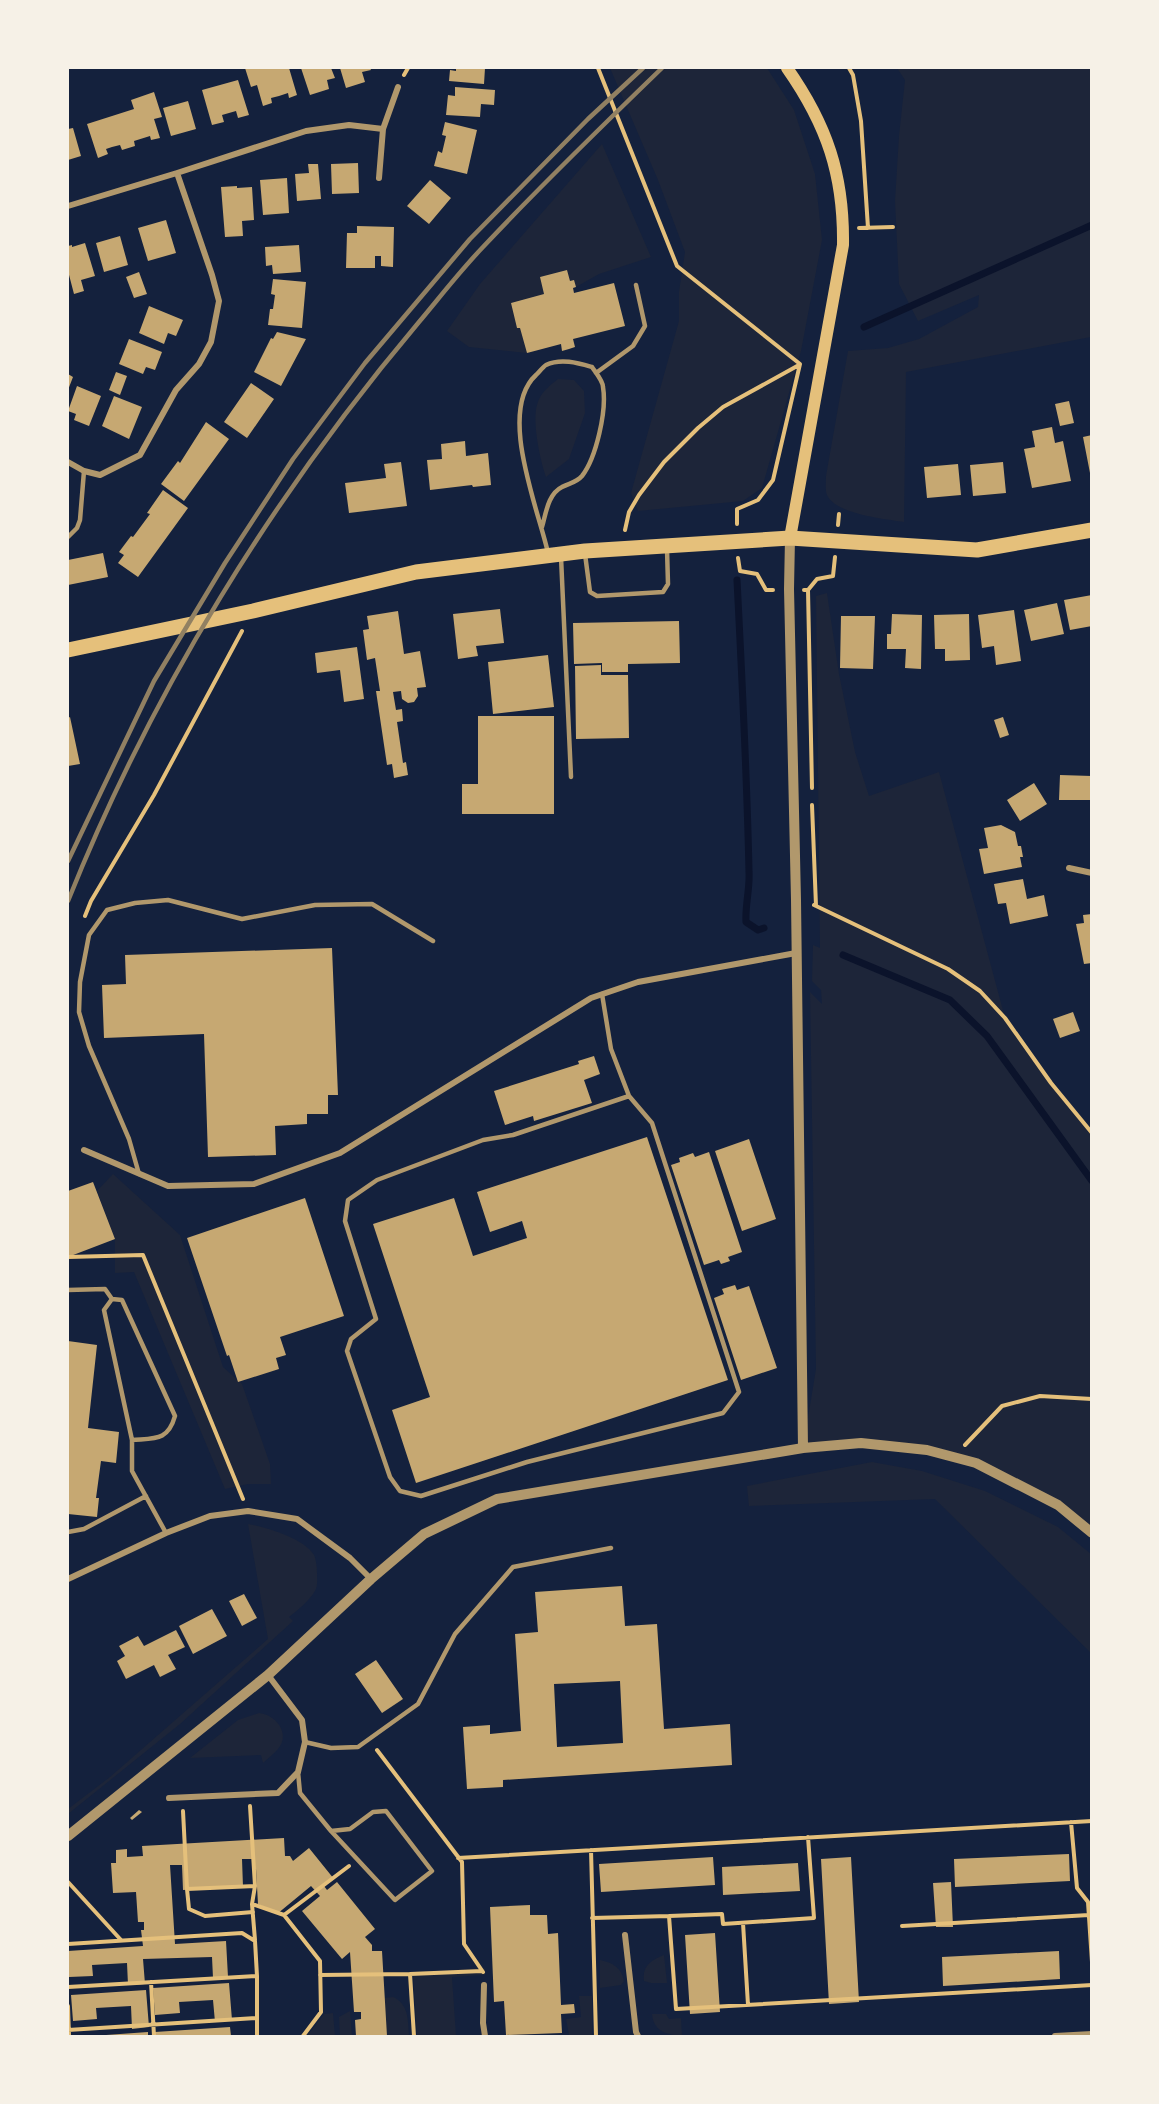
<svg xmlns="http://www.w3.org/2000/svg" width="1159" height="2104" font-family="Overpass,sans-serif">
<style>
.green{fill:#1d2539}
.lines{fill:none;stroke-linecap:round;stroke-linejoin:round}
.stream{stroke:#0b132b;stroke-width:7}
.building{fill:#c6a872;fill-rule:evenodd}
.path{stroke:#e5c07b;stroke-width:4}
.service{stroke:#b1986c;stroke-width:4.5}
.minor{stroke:#b1986c;stroke-width:6}
.tertiary{stroke:#b1986c;stroke-width:10}
.secondary{stroke:#e5c07b;stroke-width:12}
.primary{stroke:#e5c07b;stroke-width:15}
.rail{stroke:#918062;stroke-width:4.5}
</style>
<rect width="100%" height="100%" fill="#14213d"/>
<path class="green" d="M610,68H767L794,110L815,174L822,240L801,351L762,488L743,501L638,511L631,493L679,321V292L685,252L658,180Z
M897,68H1092L1091,337L906,372L904,522C885,519 835,514 827,495C825,490 826,482 826,476L848,351L888,348L919,339L978,307L979,295L918,321L899,284L895,201L899,136L905,80Z
M602,144L651,257L599,274L576,287L570,281L567,270L540,277L544,294L511,303L517,328H520L527,353L469,347L447,331L480,284Z
M558,379L574,380L584,391L585,413L569,459L546,477C540,460 532,422 537,405C540,393 549,386 558,379Z
M827,593L839,674L855,752L869,796L939,772L1005,1018L1051,1083L1091,1133V1535L1058,1505L976,1463L861,1443L803,1448L816,1369L810,992L822,1004L821,990L812,981L813,945L820,948L816,596Z
M113,1174L180,1235L223,1367L242,1384L270,1464L271,1484H248L225,1489L134,1272L115,1273V1239L97,1191Z
M872,1462L922,1471L985,1491L1058,1527L1091,1554V1653L935,1499L749,1506L747,1486Z
M248,1524C266,1527 304,1538 314,1555C316,1559 317,1568 317,1573C317,1578 318,1587 315,1591C309,1601 298,1610 289,1617L293,1621L180,1724L68,1814V1809L110,1777L268,1639Z
M259,1713C276,1715 291,1733 278,1749C274,1754 268,1758 263,1763L261,1755L190,1758L238,1720Z
M664,1955L667,1983H651L644,1981C642,1966 651,1960 664,1955Z
M600,1960C613,1963 621,1967 624,1981L621,1985L600,1988Z
M485,1968V1975L452,1977L456,2036H417L413,1972Z
M579,1996H592V2036H531L569,2035L566,2019L581,2017Z
M393,1997C409,2004 408,2021 409,2036H386L384,1998Z
M350,2011L352,2036H340L339,2017Z
M333,2013L335,2036H307L324,2014Z
M652,2014H666L669,2019L681,2018L682,2036C667,2035 653,2031 652,2014Z"/>
<g class="lines">
<path class="stream" d="M864,327L1092,225
M737,580C742,677 747,775 749,872C750,889 745,905 746,922L758,930L764,928
M843,955L950,1000L987,1036L1092,1181"/>
</g>
<path class="building" d="M245,68H289L297,95L289,98L288,93L279,96L271,98L272,103L263,106L257,85L251,87Z
M301,68H331L335,78L327,80L329,89L310,95Z
M340,68H370L371,70L362,72L365,82L346,88Z
M456,68H485L484,84L449,81L450,70L456,71Z
M238,80L249,115L238,118L236,111L222,115L224,122L212,125L202,90Z
M455,87L495,90L494,105L481,104L480,117L446,115L448,95L455,96Z
M154,92L162,117L154,119L160,138L151,140L150,136L134,141L135,146L122,150L120,145L112,147L106,149L108,154L98,158L87,124L134,109L131,100Z
M188,101L196,129L171,136L163,108Z
M445,122L477,130L467,174L434,166L438,151L442,153L446,136L442,135Z
M73,128L81,156L68,160V129Z
M358,163L359,193L332,194L331,164Z
M308,164H318L321,199L297,201L295,174L309,173Z
M287,178L289,213L263,215L260,180Z
M430,180L451,198L429,224L407,206Z
M237,186V188L252,187L254,220L242,221L243,236L225,237L221,187Z
M166,220L176,253L148,261L138,228Z
M357,226L394,227L393,267L381,266V256H375V268H346L347,233H357Z
M120,236L128,265L104,272L96,243Z
M85,243L95,276L81,280L84,291L74,294L68,271V246L72,245V247Z
M299,245L301,272L273,274L272,265L266,266L265,247Z
M567,270L570,281L574,280L576,287L573,288L574,293L614,283L625,326L573,339L575,347L569,349L562,351L561,344L527,353L520,328H517L511,303L544,294L540,277Z
M139,272L147,294L134,298L126,277Z
M273,279L306,282L302,328L268,325L270,309H273L275,295L271,294Z
M149,306L183,320L176,336L168,333L164,344L139,333Z
M277,332L306,339L281,386L254,372L271,338L273,339Z
M129,339L162,352L155,370L146,367L143,374L119,364Z
M116,372L127,376L120,395L109,390Z
M68,374L73,377L68,390Z
M251,383L274,399L247,438L224,422Z
M77,386L101,396L89,426L74,420L76,414L68,411Z
M114,396L142,407L129,439L102,426Z
M1069,401L1074,423L1060,426L1055,404Z
M206,422L229,439L184,501L161,484L178,461L180,463Z
M1052,427L1055,443L1063,441L1071,481L1032,488L1024,449L1035,447L1032,431Z
M1092,435V472L1090,473L1083,437Z
M465,441L466,456L488,453L491,485L473,487L472,485L430,490L427,460L442,459L441,444Z
M401,462L407,506L349,513L345,483L386,478L384,464Z
M1003,462L1006,493L973,496L970,465Z
M958,464L961,495L927,498L924,467Z
M163,490L188,508L138,577L118,563L124,555L119,552L131,536L133,537L150,514L147,513Z
M103,553L108,577L68,585V560Z
M1092,595V626L1070,630L1064,600Z
M1057,603L1064,634L1031,641L1024,610Z
M500,609L504,643L476,646L478,656L458,659L453,614Z
M1014,610L1021,661L996,665L994,646L982,648L978,615Z
M398,611L404,654L420,651L426,687L417,688L418,696L414,702L408,703L402,699L401,691L393,692L396,710L402,709L403,721L397,722L403,763L406,762L408,775L394,778L392,764L387,765L376,691H380L375,658L367,660L363,630L369,629L367,616Z
M892,614L922,615L921,669L905,668L906,649H887V634H891Z
M969,614L970,660L945,661V649H935L934,615Z
M841,616H875L873,669L840,668Z
M679,621L680,663L628,664V672H602V663L574,664L573,623Z
M357,647L364,699L344,702L340,670L317,673L315,653Z
M548,655L554,707L493,714L488,662Z
M601,665V675H628L629,738L576,739L575,666Z
M478,716H554V814H462V784H478Z
M70,717L80,764L68,766V718Z
M1003,717L1009,735L1000,738L994,720Z
M1060,775L1092,776V800H1059Z
M1034,783L1047,804L1020,821L1007,800Z
M1001,825L1015,832L1018,846H1021L1023,857H1020L1022,867L984,874L979,849L988,848L984,828Z
M1023,879L1027,899L1044,895L1048,916L1010,924L1006,903L998,904L994,884Z
M1092,914V963L1084,964L1076,924L1084,923L1083,915Z
M332,948L338,1095H328V1114H307V1124L275,1126L276,1155L208,1157L204,1034L104,1038L102,985L126,984L125,955Z
M1073,1012L1080,1031L1060,1038L1053,1019Z
M594,1056L600,1074L584,1080L592,1103L534,1121L533,1116L505,1125L494,1091L579,1064L578,1061Z
M647,1137L728,1380L416,1483L392,1410L430,1397L373,1224L454,1198L473,1256L527,1238L522,1221L490,1232L477,1192Z
M749,1139L776,1219L742,1231L715,1151Z
M709,1152L742,1252L728,1257L730,1261L721,1264L719,1260L704,1265L671,1165L680,1162L679,1158L693,1153L695,1157Z
M93,1182L115,1239L68,1257V1191Z
M305,1198L344,1316L280,1337L286,1355L276,1358L279,1369L238,1382L229,1355L227,1356L187,1238Z
M735,1285L737,1290L749,1286L777,1368L741,1380L714,1298L724,1294L722,1289Z
M68,1341L97,1345L88,1428L119,1432L116,1463L101,1461L96,1498H99L97,1517L68,1514Z
M622,1586L625,1626L657,1624L664,1729L730,1724L732,1765L503,1780V1787L467,1789L463,1727L490,1725V1734L521,1731L515,1634L538,1632L535,1592ZM620,1681L623,1743L557,1747L554,1684Z
M244,1594L257,1618L242,1626L229,1601Z
M212,1609L227,1636L193,1654L179,1626Z
M176,1630L185,1647L168,1655L176,1669L160,1677L154,1665L126,1679L117,1661L125,1656L119,1646L138,1636L144,1646Z
M376,1660L403,1699L382,1713L355,1674Z
M139,1810L142,1812L132,1820L130,1818Z
M284,1838L285,1856H290L293,1861L309,1848L334,1879L324,1886L327,1890L337,1882L375,1929L365,1937L372,1945V1951H382L387,2036H356L355,2020L361,2019V2012H354L350,1952L342,1959L302,1911L320,1896L311,1886L277,1914L258,1904L256,1869H253L252,1859H242L243,1887L183,1890L182,1865H170L175,1944L226,1941L228,1977L213,1978L212,1957L143,1959L145,1984L128,1985L127,1963L92,1965L93,1976L69,1977L68,1951L143,1946L141,1930H144V1922H138L136,1892L113,1893L111,1863H116V1850L127,1849V1857L143,1856L142,1846Z
M1069,1854L1070,1881L955,1887L954,1859Z
M713,1857L715,1885L601,1892L599,1864Z
M851,1857L859,2002L829,2004L821,1859Z
M798,1863L800,1891L723,1895L722,1867Z
M951,1882L953,1927H936L933,1883Z
M530,1905V1915H547L548,1934L558,1933L561,2005L574,2004L575,2013L561,2014L562,2033L506,2035L504,2001L494,2002L490,1907Z
M715,1933L720,2012L690,2014L685,1935Z
M1059,1951L1060,1979L943,1986L942,1957Z
M229,1983L232,2020L215,2022L213,2000L179,2002L180,2013L155,2015L153,1988Z
M146,1990L149,2027L132,2029L131,2006L96,2008L97,2019L73,2021L71,1995Z
M230,2027L231,2036H155V2032Z
M148,2032V2036H106V2035Z"/>
<g class="lines">
<path class="path" d="M598,68L677,266L800,364L773,480L758,500L737,509V524
M849,68L853,75L861,121L868,228
M404,75L408,68
M859,228L893,227
M838,525L839,514
M625,530L629,512L639,495L664,462L698,428L723,407L799,365
M738,558L740,571L757,574L766,590H773
M804,590H808L812,788
M808,590L817,579L833,576L835,557
M812,805L816,906
M814,905L948,969L980,991L1005,1018L1051,1083L1092,1133
M85,916L91,901L154,795L242,631
M68,1257L143,1255L243,1499
M965,1445L1002,1406L1040,1396L1092,1399
M377,1750L462,1862L464,1944L483,1972
M250,1806L255,1886L252,1904
M183,1811L187,1889L255,1886
M1071,1822L1077,1888L1088,1902L1092,1962
M591,1850L596,2036
M458,1858L1092,1821
M68,1882L121,1940
M187,1889L189,1909L205,1916L253,1912
M284,1915L320,1961L321,2012L303,2036
M669,1916L722,1914L723,1924L814,1918L808,1837
M592,1918L669,1916L676,2009L1092,1985
M743,1923L748,2005
M902,1926L1089,1915
M255,1940L252,1904L284,1915L349,1866
M68,1944L242,1933L255,1941L257,1976V2036
M410,1974L414,2036
M320,1975L410,1974L482,1971
M151,1982L154,2036
M68,1987L257,1976
M68,2006L69,2036
M68,2030L256,2018"/>
<path class="service" d="M596,373L633,346L645,326L636,285
M542,527C546,513 548,494 562,487C569,483 576,483 582,476C596,458 607,411 603,387C603,381 596,373 592,367C578,363 561,358 546,365C543,367 539,372 536,375C497,411 538,508 548,553
M68,537L77,528L80,520L84,471
M585,554L590,592L597,596L663,592L668,584L667,549
M561,557L571,777
M602,994L611,1049L629,1096L652,1123L739,1392L723,1413L527,1462L421,1496L400,1491L390,1477L347,1351L351,1339L376,1319L345,1221L348,1200L377,1180L483,1140L513,1135L629,1096
M139,1174L129,1139L89,1046L79,1012L80,982L89,935L107,910L135,903L168,900L242,919L315,905L372,904L433,941
M68,1290L105,1289L112,1299
M132,1440C155,1438 168,1441 175,1416L122,1300L112,1299L104,1310L132,1440V1471L166,1533
M68,1532L84,1529L146,1496
M305,1742L331,1748L358,1747L418,1704L455,1634L513,1567L611,1548
M298,1772L300,1793L331,1831L395,1900L432,1871L386,1811L373,1812L350,1829L331,1831"/>
<path class="minor" d="M379,178L383,129L398,87
M68,206L177,173L306,131L349,125L383,129
M68,462L84,471L100,475L140,455L176,390L199,364L211,342L219,301L212,275L177,173
M1069,868L1092,873
M84,1150L168,1186L254,1184L340,1153L591,998L638,982L796,953
M68,1579L166,1533L210,1516L248,1511L297,1519L350,1558L371,1579
M169,1798L278,1793L298,1772L305,1742L302,1720L268,1675
M625,1935L636,2032L638,2036
M484,1985L483,2023L485,2036
M1055,2036L1092,2034"/>
<path class="tertiary" d="M790,538L789,589L796,900L803,1448
M68,1836L268,1675L371,1579L424,1534L497,1499L803,1448L861,1443L927,1450L976,1463L1058,1505L1092,1533"/>
<path class="secondary" d="M787,68C827,125 844,175 843,245L790,538"/>
<path class="primary" d="M68,650L253,611L416,572L585,551L790,538L977,550L1092,530"/>
<path class="rail" d="M68,861L154,681L225,563L293,459L365,363L470,239L588,119L643,68
M68,901C152,691 273,495 419,322C440,297 460,271 483,247C541,185 602,126 662,68"/>
</g>
<rect width="1159" height="2104" fill="none" stroke="#f6f1e7" stroke-width="138"/>
</svg>
